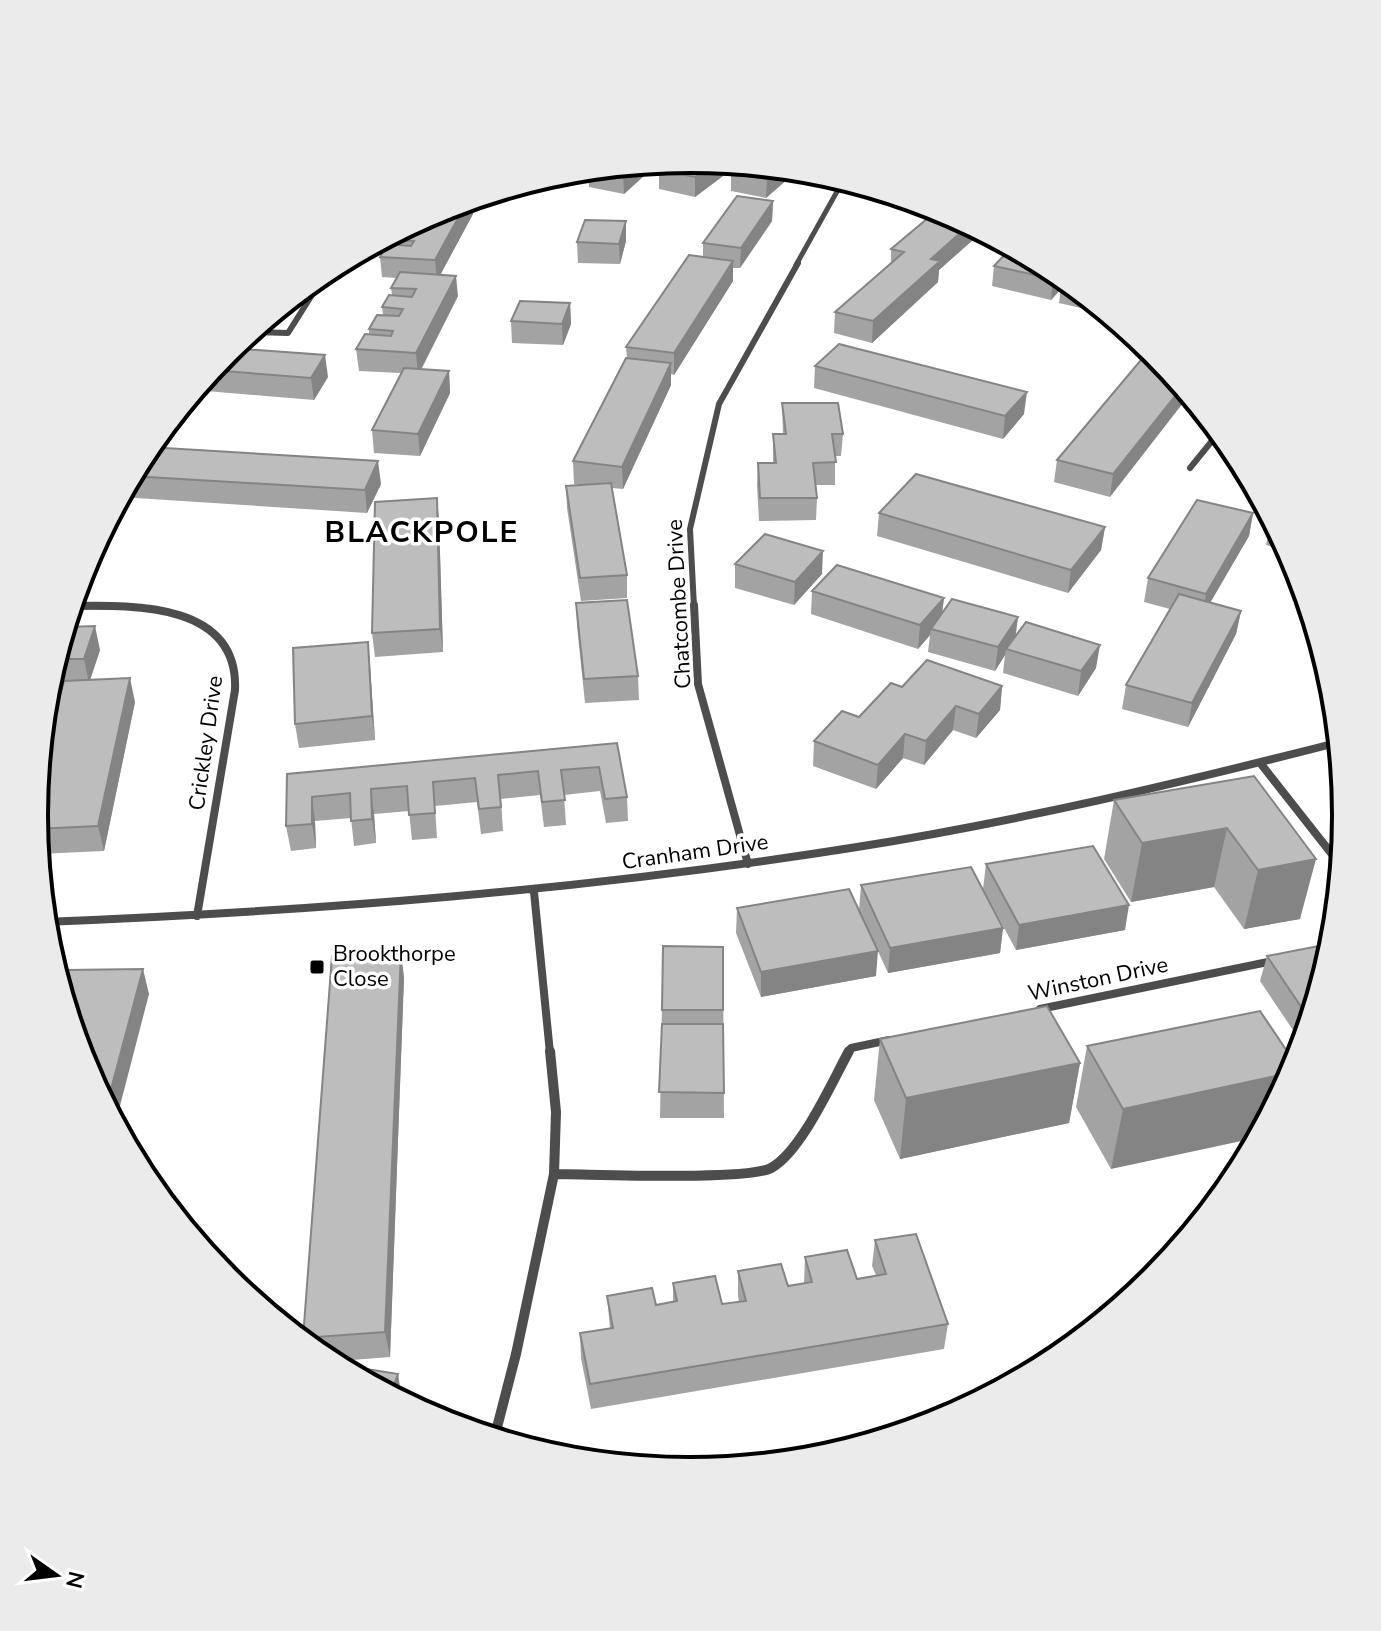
<svg xmlns="http://www.w3.org/2000/svg" width="1381" height="1631" font-family="'Nunito Sans',sans-serif">
<style>
.lines{fill:none;stroke-linecap:round;stroke-linejoin:round}
.minor-far3{stroke:#4d4d4d;stroke-width:5}
.minor-far2{stroke:#4d4d4d;stroke-width:6}
.minor-far1{stroke:#4d4d4d;stroke-width:8}
.minor{stroke:#4d4d4d;stroke-width:10}
.wall{fill:#a3a3a3}
.shaded-wall{fill:#848484}
.building{fill:#bdbdbd;stroke:#848484;stroke-width:2}
.poi-dot{fill:#000;stroke:#fff;stroke-width:3}
.labels{text-anchor:middle;dominant-baseline:central;stroke-width:7;stroke-linejoin:round;paint-order:stroke}
.street-label{font-size:22px;fill:#000;stroke:#fff}
.poi-label{font-size:22px;fill:#000;stroke:#fff;text-anchor:start}
.district-label{font-size:30px;font-weight:bold;letter-spacing:2px;fill:#000;stroke:#fff}
.rim{fill:none;stroke:#000;stroke-width:4}
</style>
<rect width="100%" height="100%" fill="#fff"/>
<g class="lines">
<path class="minor-far3" d="M796,265L844,179"/>
<path class="minor-far2" d="M250,332L288,333L329,268
M1190,468L1220,431
M71,606L140,607
M694,607L690,529L719,404L798,263"/>
<path class="minor-far1" d="M694,605L698,684L748,864
M71,606C133,605 239,602 235,690L197,916
M1261,764L1342,867
M534,892L550,1053
M44,922C317,911 587,890 857,847C1020,821 1180,783 1340,742
M1040,1009L1273,961
M848,1053L851,1048L889,1040"/>
<path class="minor" d="M554,1174C591,1174 747,1181 771,1168C801,1152 832,1082 849,1051
M494,1439L516,1354L554,1174L556,1112L550,1051"/>
</g>
<path class="wall" d="M646,163V174L624,194L589,187L588,169Z
M659,170L723,176L695,197L659,189Z
M571,171V173L547,191L519,185L563,172Z
M731,172L790,177L766,198L731,191Z
M773,201L772,221L740,268H733V281L674,375L671,374V385L623,489L612,488L627,575V598L581,601L567,508L566,486L582,485L574,484L573,461L627,359L626,347L703,257V243Z
M440,209L473,214L440,275L458,296L421,370L449,371L450,393L420,456L374,453L372,430L401,373L359,371L356,349L369,334V329L383,315L382,307L392,295L391,288L397,278L382,277L380,257L391,244V240L395,232Z
M942,209L983,231L939,270L938,282L872,343L834,333L835,312L891,264V249Z
M626,241L620,264L578,263L577,242Z
M994,266L1056,270L1111,315L1059,303L1061,289L1051,300L992,286Z
M570,303L571,324L563,345L512,343L511,321Z
M1151,348L1110,497L1054,482L1057,460Z
M227,351L328,377L314,400L194,390Z
M815,366L1024,414L1003,439L814,388Z
M782,403L843,434L841,456H835V485H816L817,498L816,520L759,521L757,485L758,463H773V434H783Z
M145,450L381,484L367,513L120,497Z
M437,498L439,521L443,652L375,657L372,633Z
M879,513L1105,527L1101,550L1068,593L877,536Z
M1253,513L1249,536L1210,602L1241,611L1236,634L1188,727L1122,709L1126,685L1170,609L1144,602L1148,578Z
M1273,519L1290,552L1266,545L1271,522Z
M735,564L822,574L794,605L735,588Z
M812,591L944,598L942,612L1018,617L1015,636L1096,668L1078,696L1003,673L1005,655L995,671L928,652L930,635L918,649L811,614Z
M576,603L638,676L639,700L585,703L577,626Z
M65,627L100,650L90,680L135,702L104,851L38,854L34,815L64,683L48,684Z
M370,666L375,740L299,748L295,724Z
M1002,686L1000,710L976,738L953,730L924,765L903,758L876,789L813,766L814,741L859,717L902,687Z
M617,743L627,797L628,821L606,823L600,791L564,795L566,825L544,827L540,795L501,799L503,831L481,834L477,802L435,806L437,838L412,840L409,811L374,814L376,843L354,846L351,818L315,821L316,848L291,851L286,826L287,774Z
M1254,776L1300,919L1244,929L1214,887L1131,902L1104,859L1114,800Z
M986,864L1125,930L1016,950L983,889Z
M861,885L1003,928L1000,953L888,973L859,910Z
M737,908L876,976L761,997L736,933Z
M1334,943L1305,1041L1301,1042L1260,981L1267,956Z
M663,946L723,947L724,1118H660Z
M404,977L390,1357L327,1362L304,1343L303,1338Z
M1260,1011L1111,1169L1076,1107L1087,1046Z
M880,1039L1080,1063L1069,1123L900,1159L874,1100Z
M875,1240L948,1324L944,1349L591,1409L581,1358L580,1333L610,1328L607,1296L656,1305L673,1302V1283L722,1304L739,1302L738,1296V1271L788,1286L804,1284L805,1257L857,1279L876,1275L872,1266Z"/>
<path class="shaded-wall" d="M717,162H723V176L695,197V177Z
M646,163V174L624,194L623,174L635,165Z
M779,168L790,169V177L766,198L767,179Z
M571,171V173L547,191L546,177L563,172Z
M472,199L473,214L437,281L435,260L468,200Z
M773,201L772,221L740,268L741,248Z
M626,221V241L620,264L619,244Z
M970,224L983,231L939,270L938,282L872,343L873,321L931,259Z
M733,261V281L674,375V353Z
M1059,273L1068,280L1062,283L1061,289L1051,300L1053,279Z
M456,276L458,296L418,375L416,353Z
M570,303L571,324L563,345L562,324Z
M325,355L328,377L314,400L311,378Z
M671,363V385L623,489L622,467Z
M449,371L450,393L420,456L418,434Z
M1183,386L1190,394L1110,497L1113,474Z
M1027,392L1024,414L1003,439L1005,416Z
M378,461L381,484L367,513L365,490Z
M437,498L439,521L443,652L440,629Z
M1253,513L1249,536L1202,617L1206,594Z
M1105,527L1101,550L1068,593L1071,570Z
M823,551L822,574L794,605L795,582Z
M944,598L941,622L931,629L930,635L918,649L920,625Z
M1241,611L1236,634L1188,727L1192,703Z
M1018,617L1015,641L1006,649L1005,655L995,671L998,647Z
M95,626L100,650L89,683L84,659Z
M368,642L370,666L375,740L372,716Z
M1100,645L1096,668L1078,696L1081,671Z
M130,678L135,702L104,851L98,826Z
M1002,686L1000,710L976,738L979,714Z
M956,706L953,730L924,765L926,741Z
M905,734L903,758L876,789L878,765Z
M371,789L374,814L376,843L372,819Z
M312,797L315,821L316,848L312,824Z
M1227,828L1214,887L1131,902L1142,843Z
M1316,859L1300,919L1244,929L1258,870Z
M1129,905L1125,930L1016,950L1019,925Z
M1003,928L1000,953L888,973L890,948Z
M878,951L876,976L761,997V972Z
M401,952L404,977L390,1357L385,1332Z
M143,969L149,994L115,1125L106,1108Z
M1312,1016L1305,1041L1301,1042L1308,1017Z
M1080,1063L1069,1123L900,1159L906,1098Z
M1294,1072L1260,1137L1111,1169L1123,1109Z
M398,1374L400,1387L396,1399L390,1396Z"/>
<path class="building" d="M691,159L717,162L695,177L659,170L671,161Z
M741,164L779,168L767,179L731,172Z
M635,165L623,174L592,169Z
M737,196L773,201L741,248L703,243Z
M468,200L435,260L380,257L387,244L411,246L414,241L391,240L395,232L404,228L419,229L423,222H416L440,209Z
M940,208L970,224L931,259L940,261L873,321L835,312L904,252L891,249Z
M585,220L626,221L619,244L577,242Z
M1011,248L1018,250L1059,273L1053,279L994,266Z
M689,255L733,261L674,353L626,347Z
M400,272L456,276L416,353L356,349L365,334L391,336L393,331L369,329L377,315L399,316L403,309L382,307L389,295L412,297L416,289L391,288Z
M1066,278L1075,286L1062,283Z
M520,301L570,303L562,324L511,321Z
M839,344L1027,392L1005,416L815,366Z
M230,348L325,355L311,378L211,370Z
M1151,348L1183,386L1113,474L1057,460Z
M626,358L671,363L622,467L573,461Z
M404,368L449,371L418,434L372,430Z
M782,403H838L843,434H832L836,462L813,463L817,498H760L758,463H776L773,434H786Z
M148,447L378,461L365,490L131,476Z
M916,474L1105,527L1071,570L879,513Z
M611,483L627,575L580,578L566,486Z
M437,498L440,629L372,633L375,502Z
M1197,500L1253,513L1206,594L1148,578Z
M765,534L823,551L795,582L735,564Z
M837,565L944,598L920,625L812,591Z
M1179,594L1241,611L1192,703L1126,685Z
M952,599L1018,617L998,647L931,629Z
M627,600L638,676L584,679L576,603Z
M1026,622L1100,645L1081,671L1006,649Z
M95,626L84,659H55L65,627Z
M368,642L372,716L295,724L293,648Z
M927,660L1002,686L979,714L956,706L926,741L905,734L878,765L814,741L842,711L859,717L891,683L902,687Z
M130,678L98,826L35,829L34,815L37,782L64,681Z
M617,743L627,797L605,799L599,767L561,770L565,800L542,802L538,771L498,775L501,807L479,809L475,778L433,782L435,813L409,815L407,786L371,789L372,819L351,821L350,793L312,797V824L286,826L287,774Z
M1254,776L1316,859L1258,870L1227,828L1142,843L1114,800Z
M1093,846L1129,905L1019,925L986,864Z
M971,867L1003,928L890,948L861,885Z
M849,889L878,951L761,972L737,908Z
M1334,943L1312,1016L1308,1017L1267,956Z
M663,946L723,947V1010H662Z
M401,952L385,1332L303,1338L332,956Z
M143,969L106,1108L84,1066L61,990L67,970Z
M1047,1006L1080,1063L906,1098L880,1039Z
M1260,1011L1297,1066L1294,1072L1123,1109L1087,1046Z
M662,1024H723L724,1093L659,1092Z
M916,1234L948,1324L590,1384L580,1333L613,1328L607,1296L652,1288L656,1305L677,1301L673,1283L715,1276L722,1304L746,1301L738,1271L781,1264L788,1286L812,1282L805,1257L847,1250L857,1279L886,1274L875,1240Z
M329,1363L398,1374L390,1396Z"/>
<rect class="poi-dot" x="309" y="959" width="16" height="16" rx="4"/>
<g class="labels">
<g class="street-label">
<text transform="translate(679 604) rotate(-93)">Chatcombe Drive</text>
<text transform="translate(206 743) rotate(-82)">Crickley Drive</text>
<text transform="translate(695 852) rotate(-8)">Cranham Drive</text>
<text transform="translate(1098 979) rotate(-12)">Winston Drive</text>
</g>
<g class="poi-label">
<text x="333" y="954">Brookthorpe<tspan x="333" dy="25">Close</tspan></text>
</g>
<g class="district-label">
<text x="422" y="532">BLACKPOLE</text>
</g>
</g>
<path d="M0 0H1381V1631H0ZM48 815a642 642 0 1 1 1284 0a642 642 0 1 1-1284 0Z" fill="#ebebeb" fill-rule="evenodd"/>
<path class="rim" d="M48 815a642 642 0 1 1 1284 0a642 642 0 1 1-1284 0Z"/>
<g transform="translate(56 1575) rotate(104)" stroke="#ffffff" stroke-width="6" paint-order="stroke">
<path d="M0-6L14 30L0 20L-14 30Z" fill="#000000"/>
<text y="-12" font-size="22" font-weight="bold" text-anchor="middle" fill="#000000">N</text>
</g>
</svg>
